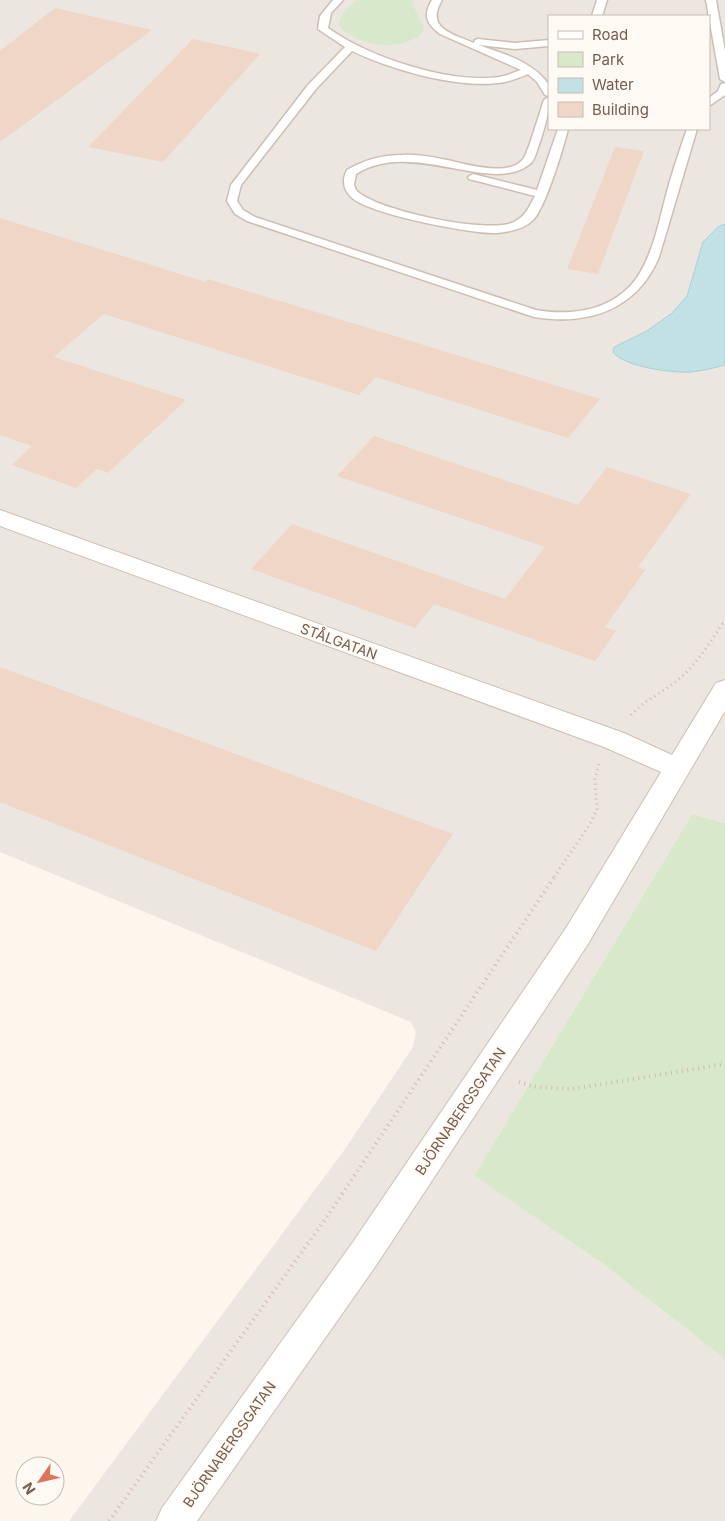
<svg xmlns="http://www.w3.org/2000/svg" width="725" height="1521" font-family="Inter,sans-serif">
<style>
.industrial{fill:#ece6e1;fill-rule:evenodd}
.green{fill:#d8e9cb}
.water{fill:#c2e1e5;stroke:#a8d0d6}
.building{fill:#efd6c6}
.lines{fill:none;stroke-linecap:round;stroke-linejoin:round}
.lane-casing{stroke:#cebeb2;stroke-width:3}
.street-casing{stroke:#cebeb2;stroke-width:2}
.path-far1{stroke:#d5b9a8;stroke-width:3;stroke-dasharray:1 4;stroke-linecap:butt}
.path{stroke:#d5b9a8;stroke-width:4;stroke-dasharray:1 4.5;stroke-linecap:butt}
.lane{fill:#fff;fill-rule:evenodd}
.street{fill:#fff;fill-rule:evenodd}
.labels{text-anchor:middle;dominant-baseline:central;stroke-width:4;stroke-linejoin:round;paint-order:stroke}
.street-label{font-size:14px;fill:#775d50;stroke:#fefaf3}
</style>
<rect width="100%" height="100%" fill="#fcf6ed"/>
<path class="industrial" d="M0,0H725V823L692,814L474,1176L603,1264L725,1359V1521H69L345,1149L413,1047L416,1032L411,1022L0,852ZM549,16H709V129H549Z"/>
<path class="green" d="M356,0H414L412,3L424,28L423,32C404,53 354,47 339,25C340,14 348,8 356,0Z
M692,814L725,823V1359L603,1264L474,1176Z"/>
<path class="water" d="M725,224V365C714,368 702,371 690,372C672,373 624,367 613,352L614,347L647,331L672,313L687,296L703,242L718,227Z"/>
<path class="building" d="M55,8L152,30L0,142V51Z
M193,39L260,54L163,162L88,147Z
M615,147L644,151L598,274L567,269Z
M0,218L206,282L208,279L600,399L568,438L376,377L359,395L104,314L54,357L186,400L108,473L97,469L76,488L12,465L32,446L0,435Z
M374,436L578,505L607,467L691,494L638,567L645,570L605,627L616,631L595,661L434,604L415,628L251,569L292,524L505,599L545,547L337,476Z
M0,667L453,834L376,951L0,802Z"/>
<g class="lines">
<defs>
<path id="lane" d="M333,0H343L331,13L328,28C368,57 449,84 499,77C507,76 514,72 521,70L440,34C426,23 423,15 432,0H442C425,28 452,34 474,43L475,40L478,39L515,43L549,40V46L515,49L479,45C504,54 534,62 549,85V96L545,95L537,82L528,74C519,78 508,82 498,83C455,88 392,70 352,51L316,89L241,185L237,201L243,210L255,217L536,310C575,317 620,309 641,271C653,250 659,223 665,199C671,175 679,152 687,129H697L659,257C637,310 588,326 534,317L247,221L235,214L227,201L231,185L308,85L345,47L318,29L320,16Z
M597,0H607L602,16H592Z
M706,0H716L725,51V82L720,79Z
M725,83V95L709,106V98L718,91L721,84Z
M549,97C549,114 545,126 540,142C537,148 536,158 531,163C492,197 414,138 356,174L354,185L356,190C373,210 490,235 514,222C526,216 529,207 535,196L469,179L468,177L473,174L537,190L558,129H568C564,146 545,209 533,220C524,229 509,232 497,233C471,234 368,214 351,197C343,189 342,179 347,170C364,160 382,155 402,155C417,154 432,157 447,160C466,164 510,178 524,158C530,147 539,114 544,100Z"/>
<path id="street" d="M0,510L624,733L672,755L716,683L725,680V711L588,944L377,1264L197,1521H156L162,1508L353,1242L566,928L661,772L604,747L0,526Z"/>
</defs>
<use href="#lane" class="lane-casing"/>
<use href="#street" class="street-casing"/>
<path class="path-far1" d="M631,715C645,699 665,692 680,678C699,662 711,640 725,620
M554,877L590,824L597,809L595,779L599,764"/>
<path class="path" d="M519,1082L536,1087L572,1089L725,1064
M109,1521L324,1221L555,876"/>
<use href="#lane" class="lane"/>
<use href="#street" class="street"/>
</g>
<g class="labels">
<g class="street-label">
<text transform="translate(339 641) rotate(20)">STÅLGATAN</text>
<text transform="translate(460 1111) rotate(-56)">BJÖRNABERGSGATAN</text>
<text transform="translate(229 1444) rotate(-55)">BJÖRNABERGSGATAN</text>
</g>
</g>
<rect x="548" y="15" width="162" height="115" fill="#fefaf3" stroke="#c8bbb2"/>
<rect x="558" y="31" width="25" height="8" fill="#ffffff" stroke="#c8bbb2"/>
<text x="592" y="40" font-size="15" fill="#775d50">Road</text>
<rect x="558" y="52" width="25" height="15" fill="#d8e9cb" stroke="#c8bbb2"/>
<text x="592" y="65" font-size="15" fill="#775d50">Park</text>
<rect x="558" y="78" width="25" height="15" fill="#c2e1e5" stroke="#c8bbb2"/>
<text x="592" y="90" font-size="15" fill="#775d50">Water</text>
<rect x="558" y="102" width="25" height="15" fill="#efd6c6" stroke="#c8bbb2"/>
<text x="592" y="115" font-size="15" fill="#775d50">Building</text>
<g transform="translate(40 1481) rotate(236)"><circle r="24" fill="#fefaf3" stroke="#c8bbb2"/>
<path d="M0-4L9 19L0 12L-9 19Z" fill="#dc755b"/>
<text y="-8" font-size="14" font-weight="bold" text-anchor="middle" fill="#775d50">N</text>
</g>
</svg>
